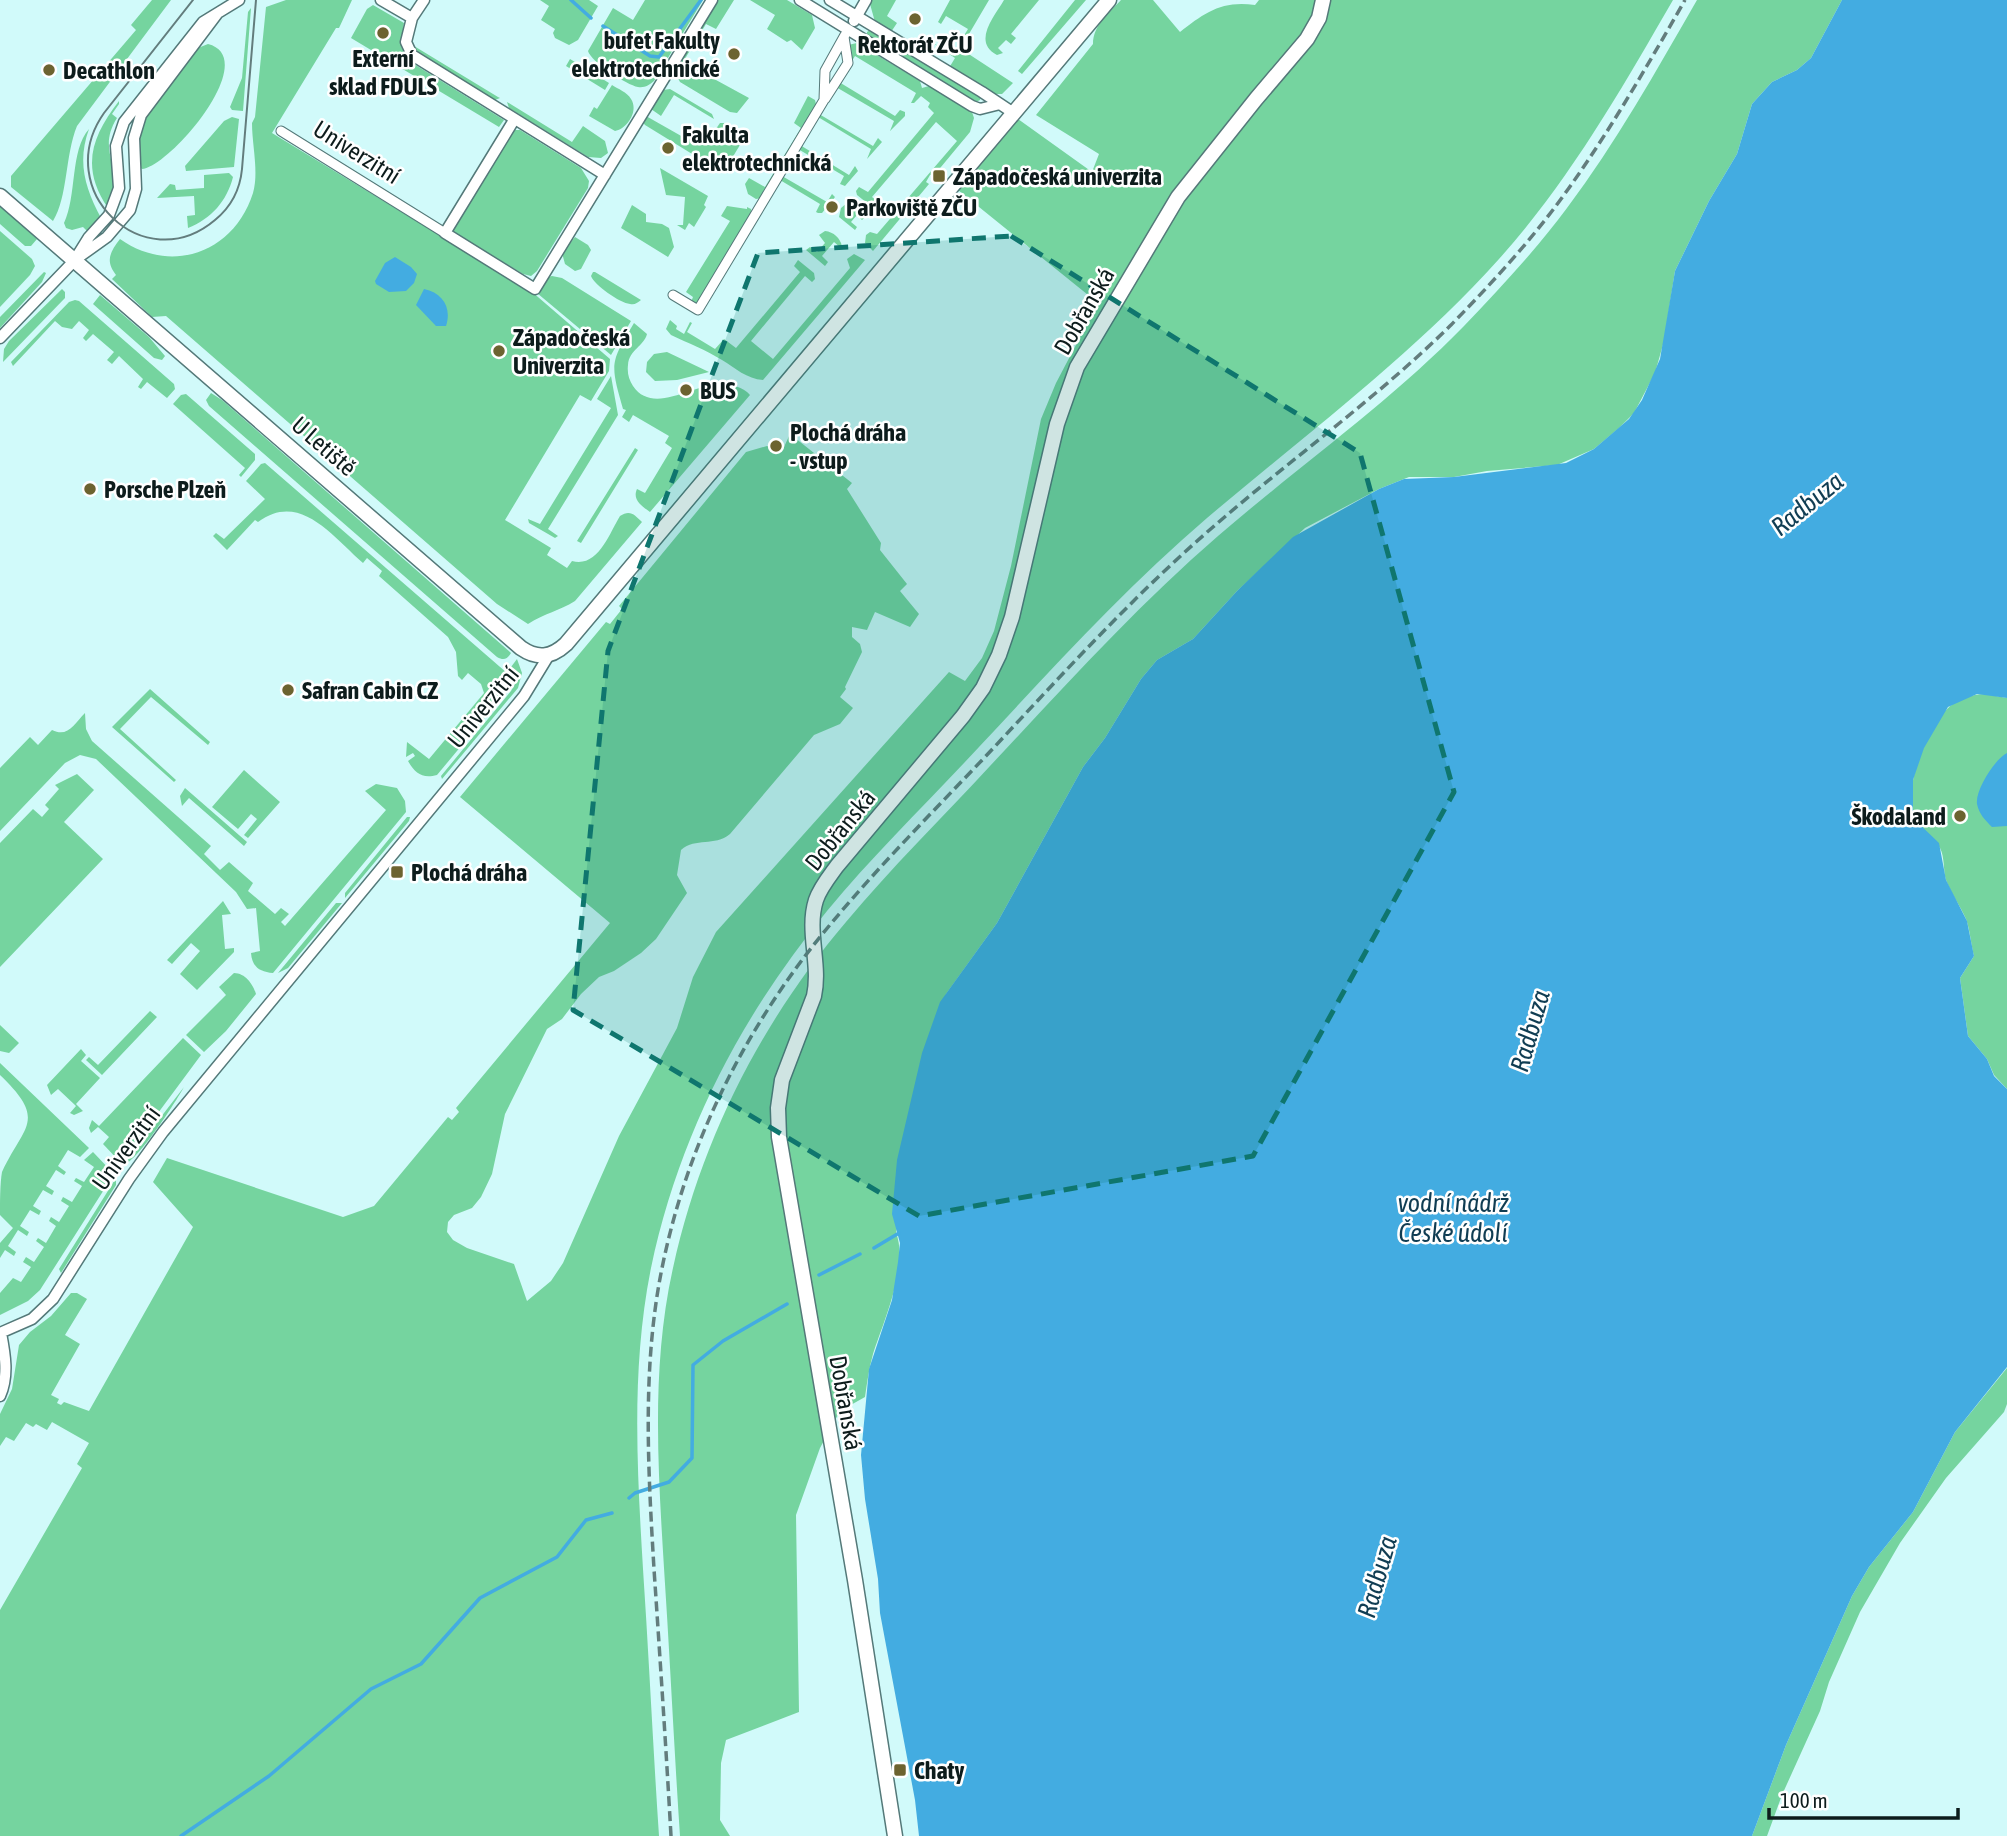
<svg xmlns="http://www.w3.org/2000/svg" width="2007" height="1836" font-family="'Asap Condensed',sans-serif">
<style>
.green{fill:#75d49f}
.water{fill:#43ace1}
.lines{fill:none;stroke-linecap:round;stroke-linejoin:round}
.stream{stroke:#43ace1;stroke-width:3.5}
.pedestrian-casing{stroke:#547979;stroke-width:11}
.minor-casing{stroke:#547979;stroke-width:13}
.tertiary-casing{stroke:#547979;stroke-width:17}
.pedestrian{stroke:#fff;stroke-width:9}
.minor{stroke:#fff;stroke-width:10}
.tertiary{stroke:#fff;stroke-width:14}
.tram{stroke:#637d7d;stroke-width:2}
.rail{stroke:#637d7d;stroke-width:3.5;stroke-dasharray:10 5;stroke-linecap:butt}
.marked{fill:#0f766e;fill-opacity:0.2;stroke:#0f766e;stroke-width:5;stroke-dasharray:14 9;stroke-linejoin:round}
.poi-dot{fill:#6c6330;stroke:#fff;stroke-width:2.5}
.labels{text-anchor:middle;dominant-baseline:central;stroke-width:5;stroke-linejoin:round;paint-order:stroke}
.poi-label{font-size:24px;font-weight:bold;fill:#0d1c1c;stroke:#fff;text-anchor:start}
.street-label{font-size:24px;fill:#0d1c1c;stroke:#fff}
.water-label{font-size:26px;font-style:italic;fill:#103d53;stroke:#fff}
</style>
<rect width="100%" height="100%" fill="#d1fafa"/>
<path class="green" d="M152,0H171L77,126C65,155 68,197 53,221L11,187V176L136,30L131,25Z
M286,0H352L339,28H336L272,133L531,291L610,359L609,371L591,401L580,395L505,520L551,548L547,555L567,568L572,561C598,568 609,534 620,516C630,509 635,515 642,522L575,601C559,611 545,613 528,624L497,604L166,316L152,317L112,279L116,275C105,261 110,252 120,239C171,275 234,253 253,193C259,172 252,145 252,123L255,117L266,7Z
M540,0H589L598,6L578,40L569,45L555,38L553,33L555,29L541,20L549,6Z
M645,0H703L654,81C649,85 645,88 638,87C627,85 591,62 588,51L613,8L633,20Z
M717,0H734L716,29L706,24L683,62L749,98L737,113L730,112L680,82L675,72Z
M750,0H787L812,15L815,28L802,50L791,40L787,42L767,29L775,15Z
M872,0H896L887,16L897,23L891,32L875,22L870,4Z
M950,0H989L966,39L963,37L968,29L946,16L941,24L938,22Z
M1004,0H1039L1011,34L1016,38L1011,44L1006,40L998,48L1003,53L997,55C972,42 994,17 1004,0Z
M1075,0H1086L1022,74L1018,71Z
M1121,0H1153L1180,32C1204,13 1222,0 1255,5L1259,0H1673C1621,90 1569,181 1499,259C1412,356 1306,434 1207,518C1125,588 1052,669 979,747C928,802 874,854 827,911C741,1016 679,1135 651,1268C631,1367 637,1469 643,1569C649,1658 653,1747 659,1836H0V1610L82,1468L77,1464L89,1443L52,1422L47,1430L36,1424L33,1427L26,1423L14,1441L6,1437L0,1446V1414L12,1389L19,1345L30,1332L51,1316L71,1293H77L87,1299L65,1335L80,1344L51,1395L59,1399L57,1403L61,1405L64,1402L89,1411L193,1227L153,1182L167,1158L343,1217L374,1206L448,1117L452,1120L459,1112L456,1108L610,923L460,797L606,622L610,624L622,609L619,606L746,452L767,446L784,447L790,434L852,483L847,489L881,543L880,550L907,584L900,591L919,614L910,627L875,612L867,630L852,627V637L860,644L862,652L845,687L846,689L840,697L853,708L840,724L814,735L730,834C714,847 696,837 681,850L677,875L687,893L656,939L641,953L614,971L599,977L581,994L562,1019L547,1029L505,1114L492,1174L481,1197L472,1208L454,1215L448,1222L447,1232L453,1240L467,1248L514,1264L527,1301L551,1281L563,1263L619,1136L677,1028L693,977L716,932L949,672L965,681L982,658L994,631L1011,566L1041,419L1056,383L1098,303L958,190L1018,119L1092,172L1099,154L1036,115L1093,44C1093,25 1109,13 1121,0Z
M1697,0H1842L1811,58L1797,70L1772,82L1752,104L1737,154L1709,201L1675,271L1664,341L1655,373L1634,413L1619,428L1594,449L1557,465L1487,471L1454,477H1409L1379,489L1305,528L1237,591L1193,639L1157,660L1141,679L1105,738L1083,767L997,923L946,994L896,1233C909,1265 883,1323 873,1354C869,1368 867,1383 865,1397L840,1411L820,1448L796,1515L799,1712L726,1740L721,1763L720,1820L730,1836H680C674,1747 670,1658 664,1568C658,1469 651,1366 673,1268C701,1140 761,1022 846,922C891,868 942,818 990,766C1064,687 1136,607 1218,536C1299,466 1389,403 1464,326C1500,288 1536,250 1567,208C1616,143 1656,71 1697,0Z
M373,5L404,23L401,46L409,61L504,120L499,127L351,38L367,9Z
M251,8L243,111L232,110L230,107L242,78L248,12Z
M870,30L981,96L980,100L976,102L867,37V32Z
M930,41L955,56L961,49L1013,83L1002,94H994L949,68L955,58Z
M857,43L920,81L922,88L929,86L972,112L974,118L970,132L936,173L930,175L926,182L929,184L873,251L865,243L866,235L870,232L877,234L957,141L936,122L872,197L877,201L876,205L872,207L857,195L856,191L859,187L868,192L934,113L928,107L930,103L921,96L914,103H911L916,93L855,56L850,64L848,45Z
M208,44C262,58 171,166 142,169L140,167L138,140L146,117L198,48Z
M414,46L498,97L500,98L495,100L417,53Z
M570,59L609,83L605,90L566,66Z
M839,82L895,116L900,110L905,112V116L890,131L894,121L836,87Z
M612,85C618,89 627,92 631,99C639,111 627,129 615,131L589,116L594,107L597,109Z
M670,89L712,114L714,119L674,95L661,116L651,109L663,90Z
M808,96L815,100L817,108L762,198L756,199L748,194L745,184L749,178L765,187L801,128L794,123Z
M119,101V104L112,114L117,118C100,145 115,158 114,185C114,193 110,200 108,208C80,167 92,136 119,101Z
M507,102L572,142L583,126L605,141L608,153L601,158L588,157L509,108Z
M819,114L873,146L878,138L882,142L867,159L871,149L818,117Z
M646,116L683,137L687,132L706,143L720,123H727L746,135L723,173L645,125L642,121Z
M232,117L239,119L234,167L186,171L185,166L224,121Z
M89,129C77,162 85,188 101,218L87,231L83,227L72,230L66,228L64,223C77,196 70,150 89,129Z
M514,130H520L581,168L589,181L588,188L537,271L531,276L523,274L450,230Z
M800,145L849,175L855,166L858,171L845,186L840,184L844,176L798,149Z
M660,168L708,196L704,205L706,207L694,227L689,223L685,230L677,225H683L685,197L666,195Z
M229,173L233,177C227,201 211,219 188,228L187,216L195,215L194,196L157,198L170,184L175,185L176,190L204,188V175Z
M782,176L827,202L832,194L835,197L822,213H818L816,212L820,204L780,180Z
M847,203L865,217L862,220L857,215L851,222L857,227L855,230L839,217L841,208Z
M0,205L37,239L31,246H25L0,224Z
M632,205L646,214V222L662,224L669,228L674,247L668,257L621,228Z
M727,206L747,209V207L751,209L752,214L696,306L691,302L693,297L686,292L730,221L721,216Z
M0,231L32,259L35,266L30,275L0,307Z
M825,231C834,232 840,238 842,246L841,248L834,242L822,256L828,262L825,266L806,250L810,247L817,252L825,243L819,235Z
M575,237L588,245L591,250L581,269L575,271L565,264L562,253Z
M854,254L865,260L763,380C747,379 735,368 722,360C706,350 688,343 671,335L666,329L670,320L677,326L676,329L684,334L690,322L692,323L687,332L715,349L724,339L736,348L800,272L794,266L798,260L814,273L815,279L812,282L805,276L751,341L773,359L850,268L847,259Z
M44,272L46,273L42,282L0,328V317Z
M593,272H595L641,300C637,303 635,305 630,304C620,303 594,285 591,276Z
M552,276L562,278L631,321L611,355L537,293L548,277Z
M62,289L65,292V298L3,362L4,349L9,341Z
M100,295L149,337L165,356L162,360L154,358L93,304Z
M75,300L79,301L174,384L175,389L167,398L147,382L141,389L138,387L143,379L119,356L112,364L107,360L114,352L93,334L86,341L83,338L89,330L79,321L72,329L62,327L55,321L13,366L11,362L69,302Z
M634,323L647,334C644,346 629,350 628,365C627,373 629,380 633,386C653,416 695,383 720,384C730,384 744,387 750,395L650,512C642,506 632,500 637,489L645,493L672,448L665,443L669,436L633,415L629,422L622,417L626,410L623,409C610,363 610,363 634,323Z
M667,352L709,372L677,380L655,381L646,372L647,362L654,354Z
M611,376L618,415L548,529L558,536L555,538L529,523L528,519L540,524L611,408L597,399Z
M211,393L222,400L511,653C507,659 504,661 497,657L209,406L206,400Z
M186,394L255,454V460L241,477L239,475L245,468L173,404L181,395Z
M635,448L638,450L581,543L577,541Z
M265,463L507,673L510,679L507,691L437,775C422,779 415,773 408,761L415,756L413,753L406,757L407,742L429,759L484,693L481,684L468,673L462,680L458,676L456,652L448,637L379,576L382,571L367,558L363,563C332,536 300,491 258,522L255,520L227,550L213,536L216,533L224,539L265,499L246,481L261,464Z
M517,659L522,673L518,688L442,779L441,776L511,691L515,684L511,667Z
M150,689L210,742L208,745L151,697L120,729L176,780L174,782L112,727Z
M1985,694L2007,698V1089L1994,1075L1987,1059L1968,1036L1960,978L1974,956C1971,944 1970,930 1966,919C1960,905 1951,894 1946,880C1943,870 1945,858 1940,848C1933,836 1915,828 1912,816C1905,786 1925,732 1946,710C1955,700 1972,694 1985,694Z
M85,713L86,729L92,741L211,846L204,854L220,870L229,862L253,883L248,891L275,914L281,908L289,914L281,922L285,926L386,810L365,791L376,784L397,788L405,801L406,812L273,973C260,972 252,967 251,953L260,951L256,908L247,909L236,892L96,759L80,755L65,763L0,831V768L30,737L38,745L52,730C68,738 74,724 85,713Z
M244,770L280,802L248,838L244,835L257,819L251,814L238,829L212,807Z
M77,774L94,790L64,822L103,859L0,967V843L33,809L42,817L49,809L45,805L59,789L55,785Z
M185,788L247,842L244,846L189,798L182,806L180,796Z
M407,817H410L409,821L345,898V893Z
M223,901L231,914L222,915L225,949L234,948V952L197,990L180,974L200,951L191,943L172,964L167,960Z
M336,903H342L288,968L278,973Z
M234,973C245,973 253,984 256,994L226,1031L204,1052L186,1035L226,995L219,987Z
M150,1011L157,1017L102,1075L86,1060L89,1057L98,1065Z
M0,1025L19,1043L9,1053L0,1051Z
M183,1038L201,1055L121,1163L103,1144L109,1137L98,1127L91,1133L89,1128L92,1120L99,1126Z
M81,1049L86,1055L81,1061L100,1078L76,1104L83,1111L74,1115L70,1113L76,1106L58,1089L51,1095L47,1085Z
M0,1063L89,1148L80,1157L68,1150L58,1166L66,1172L64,1175L56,1170L46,1186L54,1191L52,1195L43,1190L33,1206L41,1211L39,1215L30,1210L20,1226L29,1232L27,1236L18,1230L8,1246L16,1252L14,1256L5,1250L0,1258V1243L13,1228L0,1215C0,1203 0,1183 2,1172C24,1125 48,1121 0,1075Z
M184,1087C175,1103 139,1159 124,1165Z
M93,1152L114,1174L40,1290L28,1301L0,1315V1293L13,1278L21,1282L31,1267L23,1262L26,1257L34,1262L44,1247L36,1241L38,1238L46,1243L56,1226L49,1221L51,1217L59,1222L69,1206L61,1201L63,1197L72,1202L82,1186L74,1181L76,1178L84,1182L94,1167L84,1160Z
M116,1178V1185L61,1273L59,1269Z
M2007,1368V1404L2004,1412L1946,1478L1900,1543L1860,1612L1829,1682L1820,1711L1782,1795L1767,1836H1752L1786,1745L1852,1596L1869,1567L1913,1512L1955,1432Z"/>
<path class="water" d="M1842,0H2007V698L1977,694L1948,707L1924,748L1913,780V818L1939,843L1946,880L1967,921L1974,956L1960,978L1968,1036L1987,1059L1994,1076L2007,1089V1367L1955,1432L1913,1512L1869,1567L1852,1596L1786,1745L1752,1836H919L915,1800L880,1613L878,1579L865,1499L861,1455L869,1369L892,1300L898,1262L900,1243L892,1214L897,1160L922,1053L940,1002L997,923L1083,767L1105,738L1141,679L1157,660L1193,639L1237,591L1293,537L1379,489L1404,479L1454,477L1566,463L1594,449L1629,419L1642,400L1660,359L1675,271L1709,201L1737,154L1752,104L1772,82L1797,70L1811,58Z
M395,257L411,267L417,274L414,283L406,291L389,292L376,284L375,281L385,263Z
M424,289C443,293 452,308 446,326H436L416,305Z
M2007,753V826L1992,827C1985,820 1979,814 1977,804C1975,790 1995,759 2007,753Z"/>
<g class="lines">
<path class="stream" d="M571,0L591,18
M603,26L650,56L659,57L701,0
M874,1248L899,1233
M819,1275L860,1254
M629,1498L635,1493L669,1482L692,1458L693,1365L723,1341L787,1304
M181,1836L269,1776L371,1689L421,1664L480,1598L557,1557L586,1520L612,1513"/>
<defs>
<path id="pedestrian" d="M825,99L848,63L844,37
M281,131L445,233
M673,295L698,310L824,100L825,71L845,35"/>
<path id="minor" d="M381,0L412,18L406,42L412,55L605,175
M800,0L972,106L980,109L1000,104
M830,0L982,92L1012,112
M412,18L424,0
M854,21L866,0
M514,120L445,233L535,289L712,0
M79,257L107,237L130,210L136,189L134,138L141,115L217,14
M0,338L74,261L89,237L109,215L119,188L116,146L124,122L203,22L239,0
M0,1333L32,1319L53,1299L129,1179L163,1132L524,696L549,655
M0,1396C9,1376 5,1354 1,1333"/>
<path id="tertiary" d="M0,196L521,648C537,659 551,658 566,644L1109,0
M895,1836L855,1580L779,1137L778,1108L782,1080L814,996C821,964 806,931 816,900C820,888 829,877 837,866L963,716L983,688L999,655L1012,617L1057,424L1077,367L1178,197L1256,99L1307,39L1319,18L1323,0"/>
</defs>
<use href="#pedestrian" class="pedestrian-casing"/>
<use href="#minor" class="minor-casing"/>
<use href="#tertiary" class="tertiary-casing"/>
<use href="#pedestrian" class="pedestrian"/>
<use href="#minor" class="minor"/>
<use href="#tertiary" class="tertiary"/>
<path class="tram" d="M193,0L104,113C50,190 144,280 215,220C231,207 240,190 242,169L256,0"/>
<path class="rail" d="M671,1836C666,1747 660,1658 654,1569C648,1468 642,1367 662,1268C686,1150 738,1042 812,947C865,880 926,819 985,757C1059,678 1131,598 1213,527C1291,459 1377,398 1451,325C1490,285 1528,244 1561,199C1607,136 1646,68 1685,0"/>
</g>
<path class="marked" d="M1011,236L1360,453L1454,792L1253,1156L919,1216L573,1010L608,651L758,253Z"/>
<g class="poi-dot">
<circle cx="915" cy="19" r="7"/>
<circle cx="383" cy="33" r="7"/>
<circle cx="734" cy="54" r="7"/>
<circle cx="49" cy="70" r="7"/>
<circle cx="668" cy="148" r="7"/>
<rect x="932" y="169" width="14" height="14" rx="3.5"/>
<circle cx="832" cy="207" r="7"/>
<circle cx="499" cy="351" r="7"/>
<circle cx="686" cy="390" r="7"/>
<circle cx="776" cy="446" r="7"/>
<circle cx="90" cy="489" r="7"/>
<circle cx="288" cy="690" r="7"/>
<circle cx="1960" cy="816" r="7"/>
<rect x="390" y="865" width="14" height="14" rx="3.5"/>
<rect x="893" y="1763" width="14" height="14" rx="3.5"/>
</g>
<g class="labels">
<g class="poi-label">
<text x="720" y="40" text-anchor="end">bufet Fakulty<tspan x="720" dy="28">elektrotechnické</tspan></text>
<text x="915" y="44" text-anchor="middle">Rektorát ZČU</text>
<text x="383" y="58" text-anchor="middle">Externí<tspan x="383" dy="28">sklad FDULS</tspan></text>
<text x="63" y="70">Decathlon</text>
<text x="682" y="134">Fakulta<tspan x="682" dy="28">elektrotechnická</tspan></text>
<text x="953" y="176">Západočeská univerzita</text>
<text x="846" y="207">Parkoviště ZČU</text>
<text x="513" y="337">Západočeská<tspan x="513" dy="28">Univerzita</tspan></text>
<text x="700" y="390">BUS</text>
<text x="790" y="432">Plochá dráha<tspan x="790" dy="28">- vstup</tspan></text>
<text x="104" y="489">Porsche Plzeň</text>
<text x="302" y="690">Safran Cabin CZ</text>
<text x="1946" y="816" text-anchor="end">Škodaland</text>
<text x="411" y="872">Plochá dráha</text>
<text x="914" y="1770">Chaty</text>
</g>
<g class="street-label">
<text transform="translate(357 152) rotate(32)">Univerzitní</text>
<text transform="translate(1084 311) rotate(-60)">Dobřanská</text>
<text transform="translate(324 446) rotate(41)">U Letiště</text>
<text transform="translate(483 707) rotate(-51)">Univerzitní</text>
<text transform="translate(840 830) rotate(-51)">Dobřanská</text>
<text transform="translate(126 1148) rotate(-54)">Univerzitní</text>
<text transform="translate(846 1403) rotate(80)">Dobřanská</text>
</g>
<g class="water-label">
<text transform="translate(1807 504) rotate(-39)">Radbuza</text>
<text transform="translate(1530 1031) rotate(-74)">Radbuza</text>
<text x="1453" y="1203">vodní nádrž<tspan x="1453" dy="30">České údolí</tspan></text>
<text transform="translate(1377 1577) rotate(-74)">Radbuza</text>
</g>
</g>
<path d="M1769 1808v10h189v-10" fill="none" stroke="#0d1c1c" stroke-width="3.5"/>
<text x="1780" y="1808" font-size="21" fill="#0d1c1c" stroke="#ffffff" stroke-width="5" paint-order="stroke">100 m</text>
</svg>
